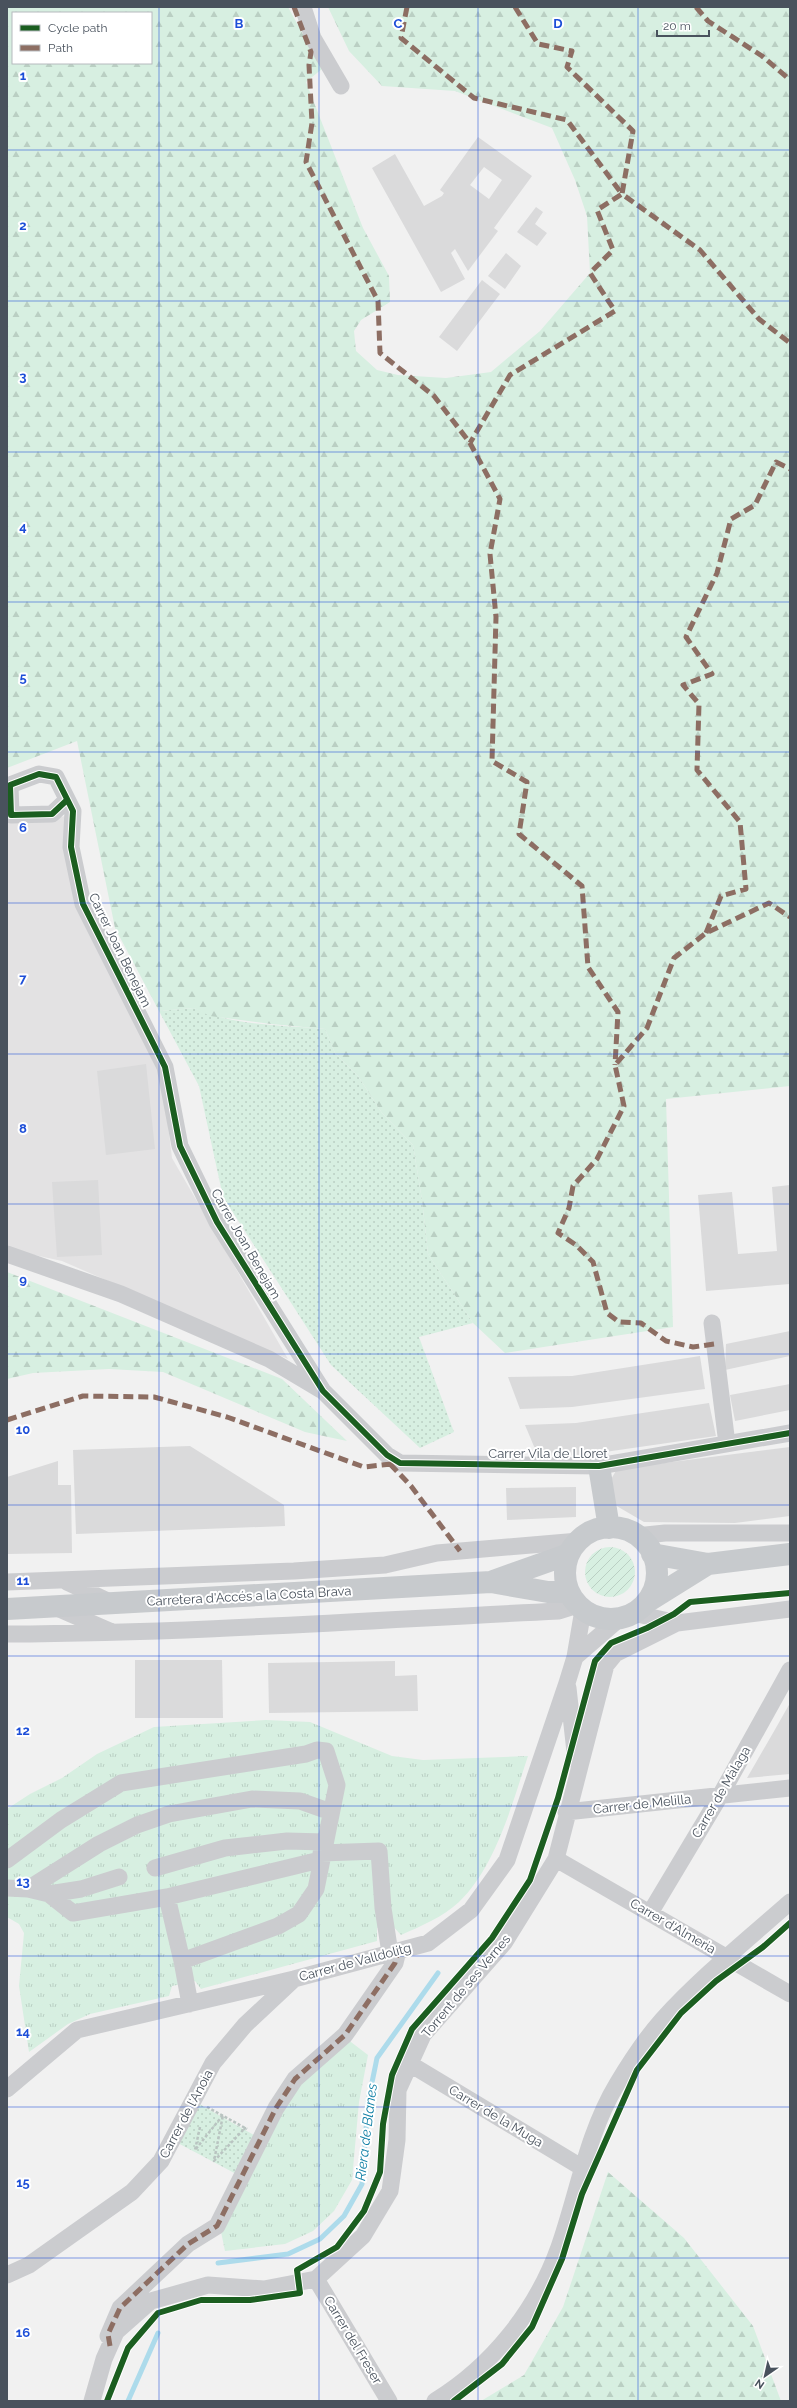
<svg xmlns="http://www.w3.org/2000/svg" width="797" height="2408" font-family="Raleway,sans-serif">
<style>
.education{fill:#e3e2e3}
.grass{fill:url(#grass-dots)}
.forest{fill:url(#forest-firs);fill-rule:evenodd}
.park{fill:url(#park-tufts)}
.garden{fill:url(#garden-furrows)}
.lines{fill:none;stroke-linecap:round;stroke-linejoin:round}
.stream{stroke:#addbeb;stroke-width:5}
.building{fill:#dadadb;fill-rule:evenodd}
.path{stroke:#b9c4c1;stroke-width:2.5;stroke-dasharray:3 2;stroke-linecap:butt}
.minor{stroke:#cbcccf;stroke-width:17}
.major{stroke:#c7cacd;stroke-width:22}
.quiet{stroke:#8d6e63;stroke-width:5;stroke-dasharray:10 5;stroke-linecap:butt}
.cycleway-casing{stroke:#fff;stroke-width:8}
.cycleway{stroke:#1b5e20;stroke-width:6}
.grid{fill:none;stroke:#1d4ed8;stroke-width:1;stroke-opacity:0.55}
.labels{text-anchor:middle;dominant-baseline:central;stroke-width:4;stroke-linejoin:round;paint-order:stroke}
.street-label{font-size:13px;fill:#49525d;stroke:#fff}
.water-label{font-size:14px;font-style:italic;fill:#1280a6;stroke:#fff}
.grid-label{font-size:13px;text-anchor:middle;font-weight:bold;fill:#1d4ed8;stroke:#fff;stroke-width:4;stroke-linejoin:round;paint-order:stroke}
</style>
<defs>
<pattern id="grass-dots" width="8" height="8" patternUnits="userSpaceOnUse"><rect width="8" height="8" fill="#d7efe1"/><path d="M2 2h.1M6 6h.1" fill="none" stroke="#bacfc3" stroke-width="1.8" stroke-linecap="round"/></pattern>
<pattern id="forest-firs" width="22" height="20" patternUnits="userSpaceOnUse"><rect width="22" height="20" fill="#d7efe1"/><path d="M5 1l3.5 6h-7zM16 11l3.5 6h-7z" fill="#bacfc3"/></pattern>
<pattern id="park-tufts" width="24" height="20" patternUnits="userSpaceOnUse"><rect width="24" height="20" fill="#d7efe1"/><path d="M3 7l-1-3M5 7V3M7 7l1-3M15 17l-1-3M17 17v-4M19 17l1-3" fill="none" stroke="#bacfc3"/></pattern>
<pattern id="garden-furrows" width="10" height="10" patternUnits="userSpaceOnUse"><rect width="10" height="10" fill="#d7efe1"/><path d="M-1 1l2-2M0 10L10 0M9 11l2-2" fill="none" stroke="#bacfc3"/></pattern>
</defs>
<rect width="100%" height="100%" fill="#f1f1f1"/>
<path class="education" d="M8,780L10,823L67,816L77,906L161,1068L172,1158L288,1359L62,1261L7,1249Z"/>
<path class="grass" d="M194,1008C233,1026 282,1025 325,1029L335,1053L358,1076L382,1113L413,1145L422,1200L428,1254L473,1323L419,1337L454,1432L420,1448L331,1365L223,1197L199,1086L159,1011Z
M194,2101L261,2139L240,2176L174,2141Z"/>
<path class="forest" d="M7,7H288L322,69L306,82L363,228L389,276L390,302L361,320L354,331L356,351L377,370L398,375L446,378L491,372L540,331L590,273L587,216L575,180L552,128L455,91L382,86L349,51L328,7H790V1086L666,1099L673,1327L505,1353L473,1323L428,1254L422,1200L413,1145L382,1113L358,1076L335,1053L325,1029L271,1024L210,1016L194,1008L159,1011L115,928L77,741L7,768ZM13,13H151V63H13Z
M7,1272L282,1379L347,1441L305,1432L163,1372L109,1369L33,1373L7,1379Z
M608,2172L684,2238L753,2326L781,2401H481L524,2375L563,2307Z"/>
<path class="park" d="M266,1720L310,1722L392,1756L423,1760L528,1756C512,1804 496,1866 459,1902C443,1917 421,1926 401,1935L390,1923L377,1928V1941L204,1988L201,1989L195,1981L172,1986L169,1996L90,2014L68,2024L29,2052L19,1986L24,1933L19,1924L7,1917V1809L30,1794L62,1778L97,1754L154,1727Z
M347,2039L368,2055L359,2102L352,2180L334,2211L313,2231L285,2244L225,2251L220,2227L297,2080Z"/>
<path class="garden" d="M585 1572a25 25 0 1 1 50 0a25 25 0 1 1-50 0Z"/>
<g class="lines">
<path class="stream" d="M218,2263L288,2254L320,2239L344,2216L362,2184L368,2102L377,2058L438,1973
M128,2401L158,2333"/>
</g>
<path class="building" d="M478,137L532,176L494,228L498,231L468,271L455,249L451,253L465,279L441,292L372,168L395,154L424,206L442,196L444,193L440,190ZM484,167L502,180L489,199L470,185Z
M536,207L543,212L535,224L547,233L537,246L517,232Z
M506,253L521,266L505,289L488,276Z
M482,280L500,294L457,351L439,337Z
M146,1064L155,1149L106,1155L97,1071Z
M98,1180L102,1255L57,1257L52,1182Z
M790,1185V1284L706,1291L698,1195L732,1192L738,1254L777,1251L772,1187Z
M790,1331V1356L725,1370L726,1344Z
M700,1356L705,1389L572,1407L520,1409L508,1377L572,1376Z
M790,1384V1410L735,1421L730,1395Z
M709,1403L716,1436L584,1455L538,1456L525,1425L576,1423Z
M190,1446L284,1505L285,1526L76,1534L73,1450Z
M790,1447V1516L735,1523L644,1522L615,1505L610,1481L617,1469Z
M58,1461V1485H71L72,1553L7,1554V1477Z
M576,1487V1517L507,1520L506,1488Z
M135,1660H222L223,1718H135Z
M395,1661V1676L417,1675L418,1711L269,1713L268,1663Z
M790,1703V1774L747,1778L773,1733Z"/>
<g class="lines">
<path class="path" d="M207,2107L247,2129
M200,2127L195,2150L223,2115L214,2161L245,2128L244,2130"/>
<path class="minor" d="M303,7L313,38L341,86
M67,800L52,814L11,815L10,785L39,774L56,777L73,811L71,847L83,904L165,1067L180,1146L217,1222L323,1391L387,1455L400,1463L599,1466L790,1433
M7,1254L121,1294L269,1359L321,1390
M712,1323L727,1444
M636,1536L665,1533H790
M7,1582L294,1571L385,1565L437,1553L579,1541
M67,1582L114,1604
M57,1608L112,1632
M633,1613L677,1623L790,1609
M7,1634C191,1633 375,1620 559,1611L578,1605
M575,1657L620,1618
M568,1688L576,1761
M566,1812L790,1788
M321,1853L379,1851L383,1908L390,1953
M556,1859L790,1994
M7,1860L61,1820L121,1783L306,1754L317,1750L326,1751L337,1785L316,1889L299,1914L278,1926L182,1961
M155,1868L225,1848L287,1841L324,1842
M7,1888L28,1889L49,1894L73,1913L167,1897L182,1961L190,2004
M28,1889L99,1844L137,1825L169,1814L252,1799L300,1801L331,1812
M49,1894L81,1889L119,1877
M167,1897L320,1860
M650,1913L720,1796L790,1670
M410,2064L581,2167
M7,2089L77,2030L294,1979L428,1943L471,1910L507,1860L567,1683L575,1657L583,1610
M7,2275L29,2265L132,2192L161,2161L213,2063L245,2025L293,1980
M316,2279L389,2401
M108,2336L120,2308L188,2244L217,2226L276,2108L295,2079L345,2035L395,1963L398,1951
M92,2401L104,2359L116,2332L151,2301L208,2285L264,2289L316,2279L363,2236L390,2191L397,2140L398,2090L423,2035L504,1943L556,1859L606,1665L615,1654L677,1623
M435,2401C492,2366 536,2311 559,2247C578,2193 587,2134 617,2084C629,2064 647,2037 662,2020C701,1977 747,1940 790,1902"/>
<path class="major" d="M599,1466L609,1528
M565 1573a46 46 0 1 1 92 0a46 46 0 1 1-92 0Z
M652,1554L708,1564L790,1554
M493,1581L569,1554
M647,1602L708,1564
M7,1609L491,1582L548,1592H569"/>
<path class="quiet" d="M294,7L311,52L309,65L312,123L306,162L378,301L380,353L434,396L470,443L500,499L490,554L496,617L492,761L527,782L519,834L582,886L588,967L618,1012L615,1065
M407,7L401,38L474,98L567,120L622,194L597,210L613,250L590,273L615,311L510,375L470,443
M515,7L538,44L572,51L567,67L633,131L622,194L700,250L759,319L790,343
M696,7L708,21L762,56L790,80
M706,933L721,896L746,889L740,822L697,770L699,704L683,685L712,674L686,637L717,573L731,519L755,505L776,462L790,469
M714,1344L693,1347L666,1341L641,1323L619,1322L607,1313L593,1262L576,1245L558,1233L569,1208L573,1186L597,1159L624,1106L615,1065L647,1028L674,958L706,933L769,903L790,917
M7,1420L83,1396L154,1397L227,1417L364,1467L400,1463
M390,1464L411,1486L460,1551
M110,2346L108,2334L120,2308L188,2244L217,2226L276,2108L295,2079L345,2035L395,1963L398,1951"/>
<defs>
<path id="cycleway" d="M67,800L52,814L11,815L10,785L39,774L56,777L73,811L71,847L83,904L165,1067L180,1146L217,1222L323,1391L387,1455L400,1463L599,1466L790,1433
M107,2401L128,2348L158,2313L201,2300H250L300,2293L297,2270L337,2247L364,2211L380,2172L383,2124L392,2075L412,2029L492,1938L530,1880L558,1798L595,1661L611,1643L647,1628L674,1614L690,1602L790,1593
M454,2401L502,2364L532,2327L562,2259L582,2194L637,2070L681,2013L716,1981L763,1947L790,1923"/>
</defs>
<use href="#cycleway" class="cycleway-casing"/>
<use href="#cycleway" class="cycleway"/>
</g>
<path class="grid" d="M159,7V2401M319,7V2401M478,7V2401M638,7V2401M7,150H790M7,301H790M7,452H790M7,602H790M7,752H790M7,903H790M7,1054H790M7,1204H790M7,1354H790M7,1505H790M7,1656H790M7,1806H790M7,1956H790M7,2107H790M7,2258H790"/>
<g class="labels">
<g class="street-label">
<text transform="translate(120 950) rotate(64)">Carrer Joan Benejam</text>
<text transform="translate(246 1244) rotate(60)">Carrer Joan Benejam</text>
<text x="548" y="1453">Carrer Vila de Lloret</text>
<text transform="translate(249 1596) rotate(-3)">Carretera d'Accés a la Costa Brava</text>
<text transform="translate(721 1792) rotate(-60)">Carrer de Màlaga</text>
<text transform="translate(642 1804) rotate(-6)">Carrer de Melilla</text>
<text transform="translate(673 1926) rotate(30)">Carrer d'Almeria</text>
<text transform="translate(355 1962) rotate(-15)">Carrer de Valldolitg</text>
<text transform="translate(466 1986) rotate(-50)">Torrent de ses Vernes</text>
<text transform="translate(186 2114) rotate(-62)">Carrer de l'Anoia</text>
<text transform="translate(496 2116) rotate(31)">Carrer de la Muga</text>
<text transform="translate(353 2340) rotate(59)">Carrer del Freser</text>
</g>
<g class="water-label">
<text transform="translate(366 2132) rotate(-83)">Riera de Blanes</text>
</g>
</g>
<g class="grid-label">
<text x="239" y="28">B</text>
<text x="398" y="28">C</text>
<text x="558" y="28">D</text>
<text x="23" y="80">1</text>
<text x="23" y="230">2</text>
<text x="23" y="381">3</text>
<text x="23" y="531">4</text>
<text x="23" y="682">5</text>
<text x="23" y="832">6</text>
<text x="23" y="983">7</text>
<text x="23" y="1133">8</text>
<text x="23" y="1284">9</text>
<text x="23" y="1434">10</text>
<text x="23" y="1585">11</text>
<text x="23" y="1735">12</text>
<text x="23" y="1886">13</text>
<text x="23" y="2036">14</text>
<text x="23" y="2187">15</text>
<text x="23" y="2337">16</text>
</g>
<rect width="797" height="2408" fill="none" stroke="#49525d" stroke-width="16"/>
<rect x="12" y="12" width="140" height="52" fill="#ffffff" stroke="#b6babe"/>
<rect x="20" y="25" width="20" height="6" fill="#1b5e20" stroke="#b6babe"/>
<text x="48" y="32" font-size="12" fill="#49525d">Cycle path</text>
<rect x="20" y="45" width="20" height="6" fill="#8d6e63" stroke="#b6babe"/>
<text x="48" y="52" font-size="12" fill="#49525d">Path</text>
<g transform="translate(765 2376) rotate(214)" stroke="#ffffff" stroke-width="3" paint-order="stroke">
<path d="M0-3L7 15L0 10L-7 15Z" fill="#49525d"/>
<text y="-6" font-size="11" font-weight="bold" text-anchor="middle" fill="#49525d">N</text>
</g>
<path d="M657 30v6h52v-6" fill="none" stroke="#49525d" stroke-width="2"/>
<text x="663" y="30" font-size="12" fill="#49525d" stroke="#ffffff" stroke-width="3" paint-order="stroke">20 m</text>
</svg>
